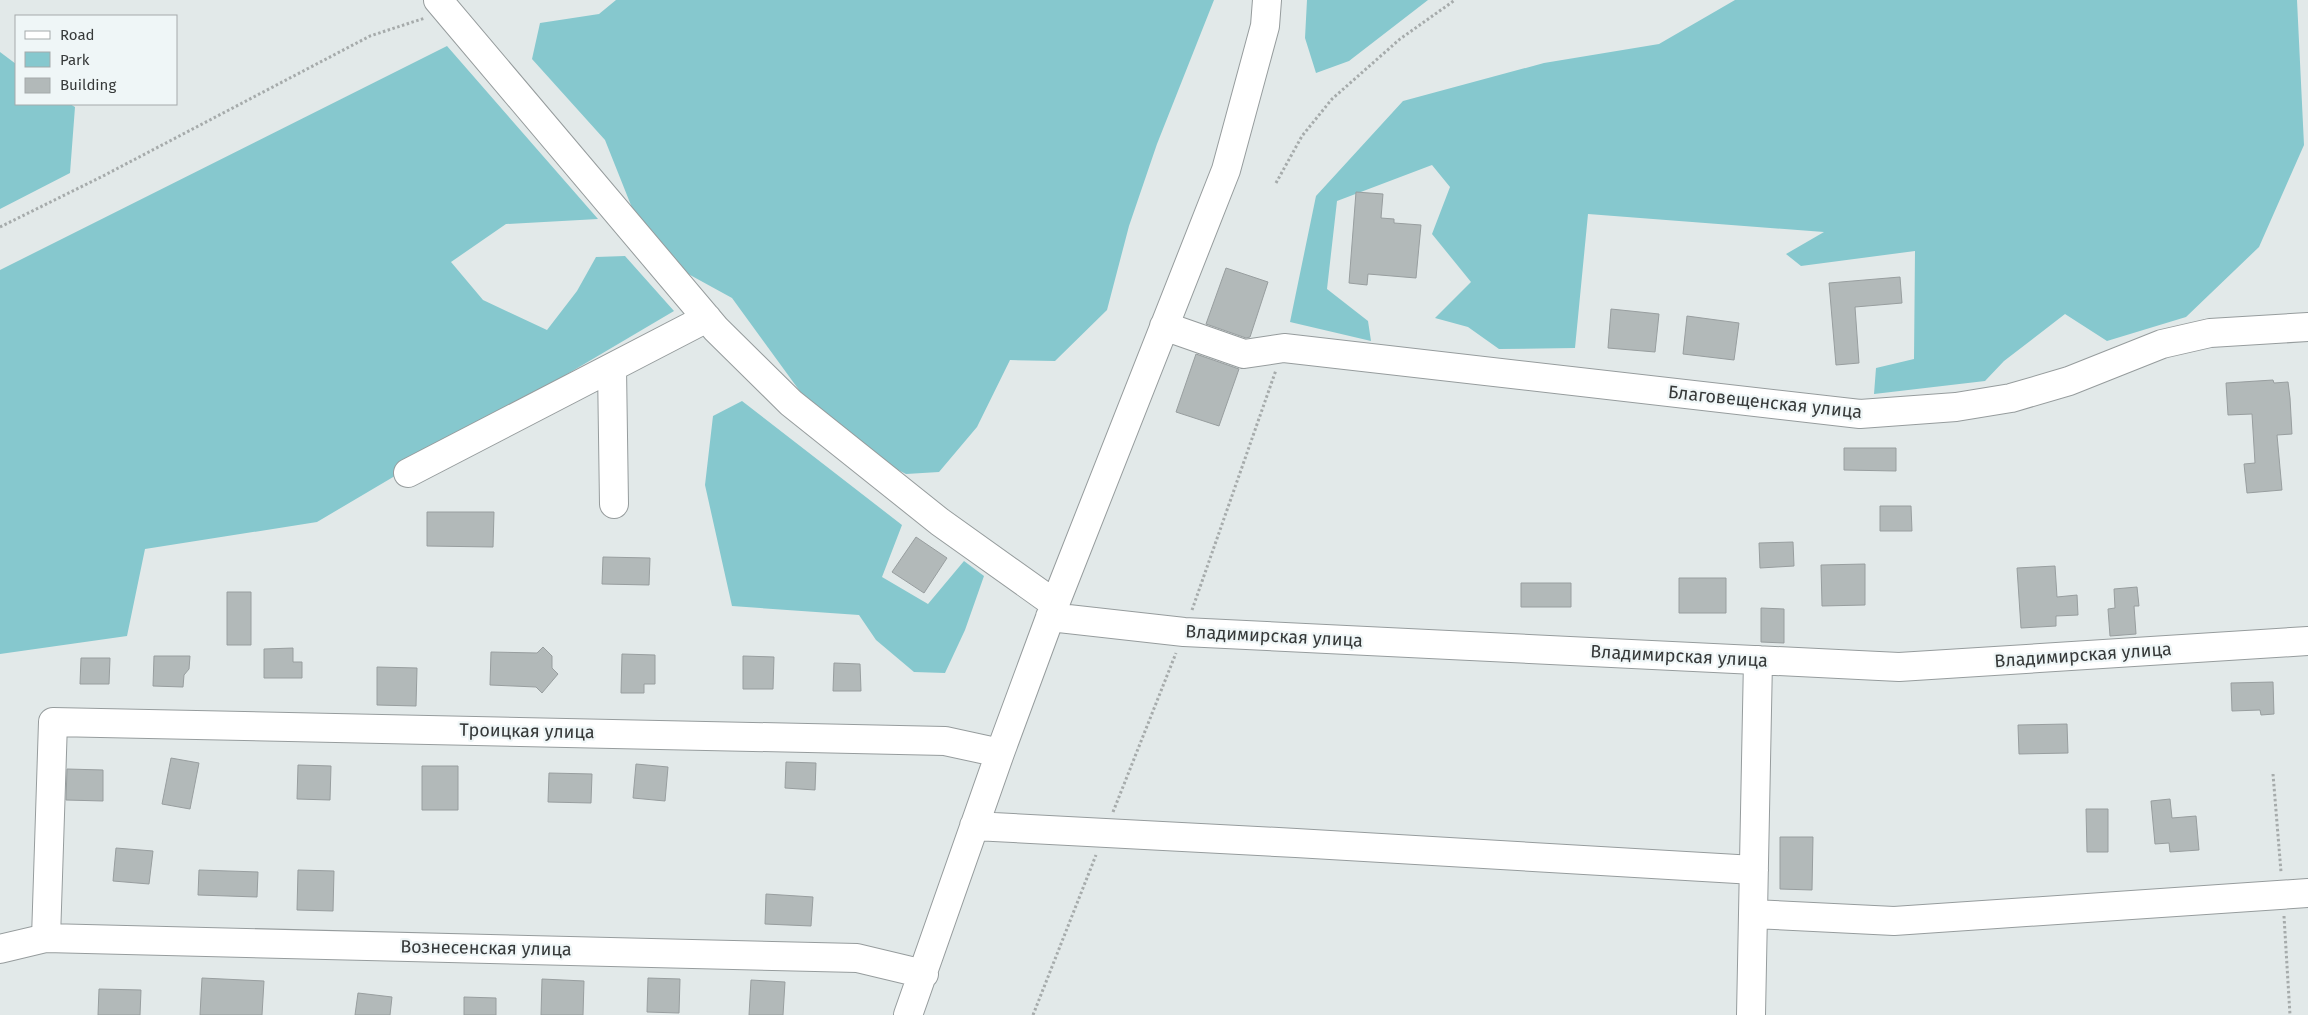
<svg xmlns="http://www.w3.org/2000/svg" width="2308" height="1015" font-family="'Fira Sans',sans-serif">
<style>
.green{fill:#86c8ce}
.building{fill:#b2b9b9;stroke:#989e9f}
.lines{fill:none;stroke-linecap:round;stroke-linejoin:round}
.minor-casing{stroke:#969c9d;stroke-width:30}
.path{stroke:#a6abab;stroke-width:3;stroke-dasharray:2.5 2.5;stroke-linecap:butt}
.minor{stroke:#fff;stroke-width:28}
.labels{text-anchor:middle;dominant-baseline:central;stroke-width:4.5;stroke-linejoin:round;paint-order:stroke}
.street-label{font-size:18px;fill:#363939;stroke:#eff6f7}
</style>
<rect width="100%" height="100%" fill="#e2e9e9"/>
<path class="green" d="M616,0H1214L1157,144L1129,226L1107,310L1055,361L1010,360L977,427L939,472L906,474L869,455L842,449L732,298L650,253L605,140L532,59L540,23L599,14Z
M1307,0H1428L1349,61L1316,73L1305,38Z
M1735,0H2297L2304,145L2259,247L2186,317L2107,341L2065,314L2004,361L1985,381L1874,394L1876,368L1914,359L1915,251L1801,266L1786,254L1824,232L1588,214L1575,348L1499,349L1468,327L1435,318L1471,282L1432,234L1450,187L1432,165L1337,201L1327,289L1368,321L1371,341L1290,322L1316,196L1403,101L1544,63L1659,44Z
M447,46L598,219L506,224L451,262L483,300L547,330L577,291L596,257L625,256L674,311L317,522L145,549L127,636L0,654V270Z
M0,52L16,64V104H70L75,107L70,173L0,209Z
M742,401L902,525L882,577L928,604L964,561L984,576L965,630L945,673L914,672L876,640L859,615L732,606L705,485L713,416Z"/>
<path class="building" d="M1356,192L1383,194L1381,218L1394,219V223L1421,225L1416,278L1368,274L1367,285L1349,283Z
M1226,268L1268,282L1250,337L1246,338L1206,324Z
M1900,277L1902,303L1855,307L1859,363L1836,365L1829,283Z
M1611,309L1659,314L1655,352L1608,348Z
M1687,316L1739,323L1734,360L1683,354Z
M1196,354L1239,369L1219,426L1176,412Z
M2273,380L2274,383L2288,382L2290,398L2292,434L2277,435L2282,490L2247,493L2244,464L2255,463L2252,414L2228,415L2226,383Z
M1844,448H1896V471L1844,470Z
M1880,506H1911L1912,531H1880Z
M427,512H494L493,547L427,546Z
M916,537L947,558L924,593L892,572Z
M1793,542L1794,566L1760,568L1759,543Z
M603,557L650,558L649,585L602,584Z
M1865,564V605L1822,606L1821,565Z
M2055,566L2057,597L2077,595L2078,615L2056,616V626L2021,628L2017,568Z
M1679,578H1726V613H1679Z
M1521,583H1571V607H1521Z
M2137,587L2139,606H2134L2136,634L2110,636L2108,609L2115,608L2114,589Z
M227,592H251V645H227Z
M1761,608L1784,609V643L1761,642Z
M543,647L552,656V668L558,674L542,693L536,687L490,685L491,652L537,653Z
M293,648V662H302V678H264V649Z
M622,654L655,655V684H644V693H621Z
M154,656H190L189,669L184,675L183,687L153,686Z
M743,656L774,657L773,689H743Z
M81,658H110L109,684H80Z
M834,663L860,664L861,691H833Z
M377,667L417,668L416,706L377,705Z
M2273,682L2274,714L2261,715L2260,710L2232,711L2231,683Z
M2067,724L2068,753L2019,754L2018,725Z
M171,758L199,763L190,809L162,804Z
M786,762L816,763L815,790L785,788Z
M636,764L668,767L665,801L633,798Z
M298,765L331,766L330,800L297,799Z
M422,766H458V810H422Z
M67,769L103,770V801L66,800Z
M549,773L592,774L591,803L548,802Z
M2170,799L2172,818L2196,816L2199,850L2170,852L2169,843L2155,844L2151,801Z
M2086,809H2108V852H2087Z
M1780,837H1813L1812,890L1780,889Z
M116,848L153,851L149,884L113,881Z
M199,870L258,872L257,897L198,895Z
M298,870L334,871L333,911L297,910Z
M766,894L813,897L811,926L765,924Z
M202,978L264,981L262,1015H200Z
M648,978L680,979L679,1013L647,1012Z
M542,979L584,981L583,1015H541Z
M751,980L785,982L783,1015H749Z
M99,989L141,990L140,1015H98Z
M358,993L392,997L390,1015H355Z
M464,997L496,998V1015H464Z"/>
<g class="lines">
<defs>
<path id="minor" d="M438,0L716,329L791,403L940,522L1055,604
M1164,326L1244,354L1284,348L1860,414L1956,407L2011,398L2069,381L2162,344L2210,333L2308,327
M612,368L614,504
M408,473L707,318
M1050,617L1184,632L1899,667L2308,641
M974,826L1296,843L1754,870
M1753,914L1894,921L2308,893
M46,938L53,722L945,741L1000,753
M0,949L46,938L857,958L924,974
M908,1015L1000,753L1055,604L1226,170L1265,26L1267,0
M1751,1015L1758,660"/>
</defs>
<use href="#minor" class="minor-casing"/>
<path class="path" d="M1276,183L1302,136L1332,99L1400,39L1455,0
M0,227L103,176L370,36L425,18
M1192,610L1276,370
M2273,774L2281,872
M1113,812L1176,653
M2284,916L2290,1015
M1033,1015L1096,855"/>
<use href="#minor" class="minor"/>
</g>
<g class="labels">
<g class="street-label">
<text transform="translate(1765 402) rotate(6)">Благовещенская улица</text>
<text transform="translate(1274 636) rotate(3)">Владимирская улица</text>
<text transform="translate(2083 655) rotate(-4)">Владимирская улица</text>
<text transform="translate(1679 656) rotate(3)">Владимирская улица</text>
<text transform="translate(527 731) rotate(1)">Троицкая улица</text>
<text transform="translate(486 948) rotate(1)">Вознесенская улица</text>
</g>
</g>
<rect x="15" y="15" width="162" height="90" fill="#eff6f7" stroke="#a5aaab"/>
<rect x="25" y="31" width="25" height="8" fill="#ffffff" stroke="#a5aaab"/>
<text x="60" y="40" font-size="15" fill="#363939">Road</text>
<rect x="25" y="52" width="25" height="15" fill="#86c8ce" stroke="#a5aaab"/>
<text x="60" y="65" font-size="15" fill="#363939">Park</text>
<rect x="25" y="78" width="25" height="15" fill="#b2b9b9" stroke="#a5aaab"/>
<text x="60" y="90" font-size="15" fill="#363939">Building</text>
</svg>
